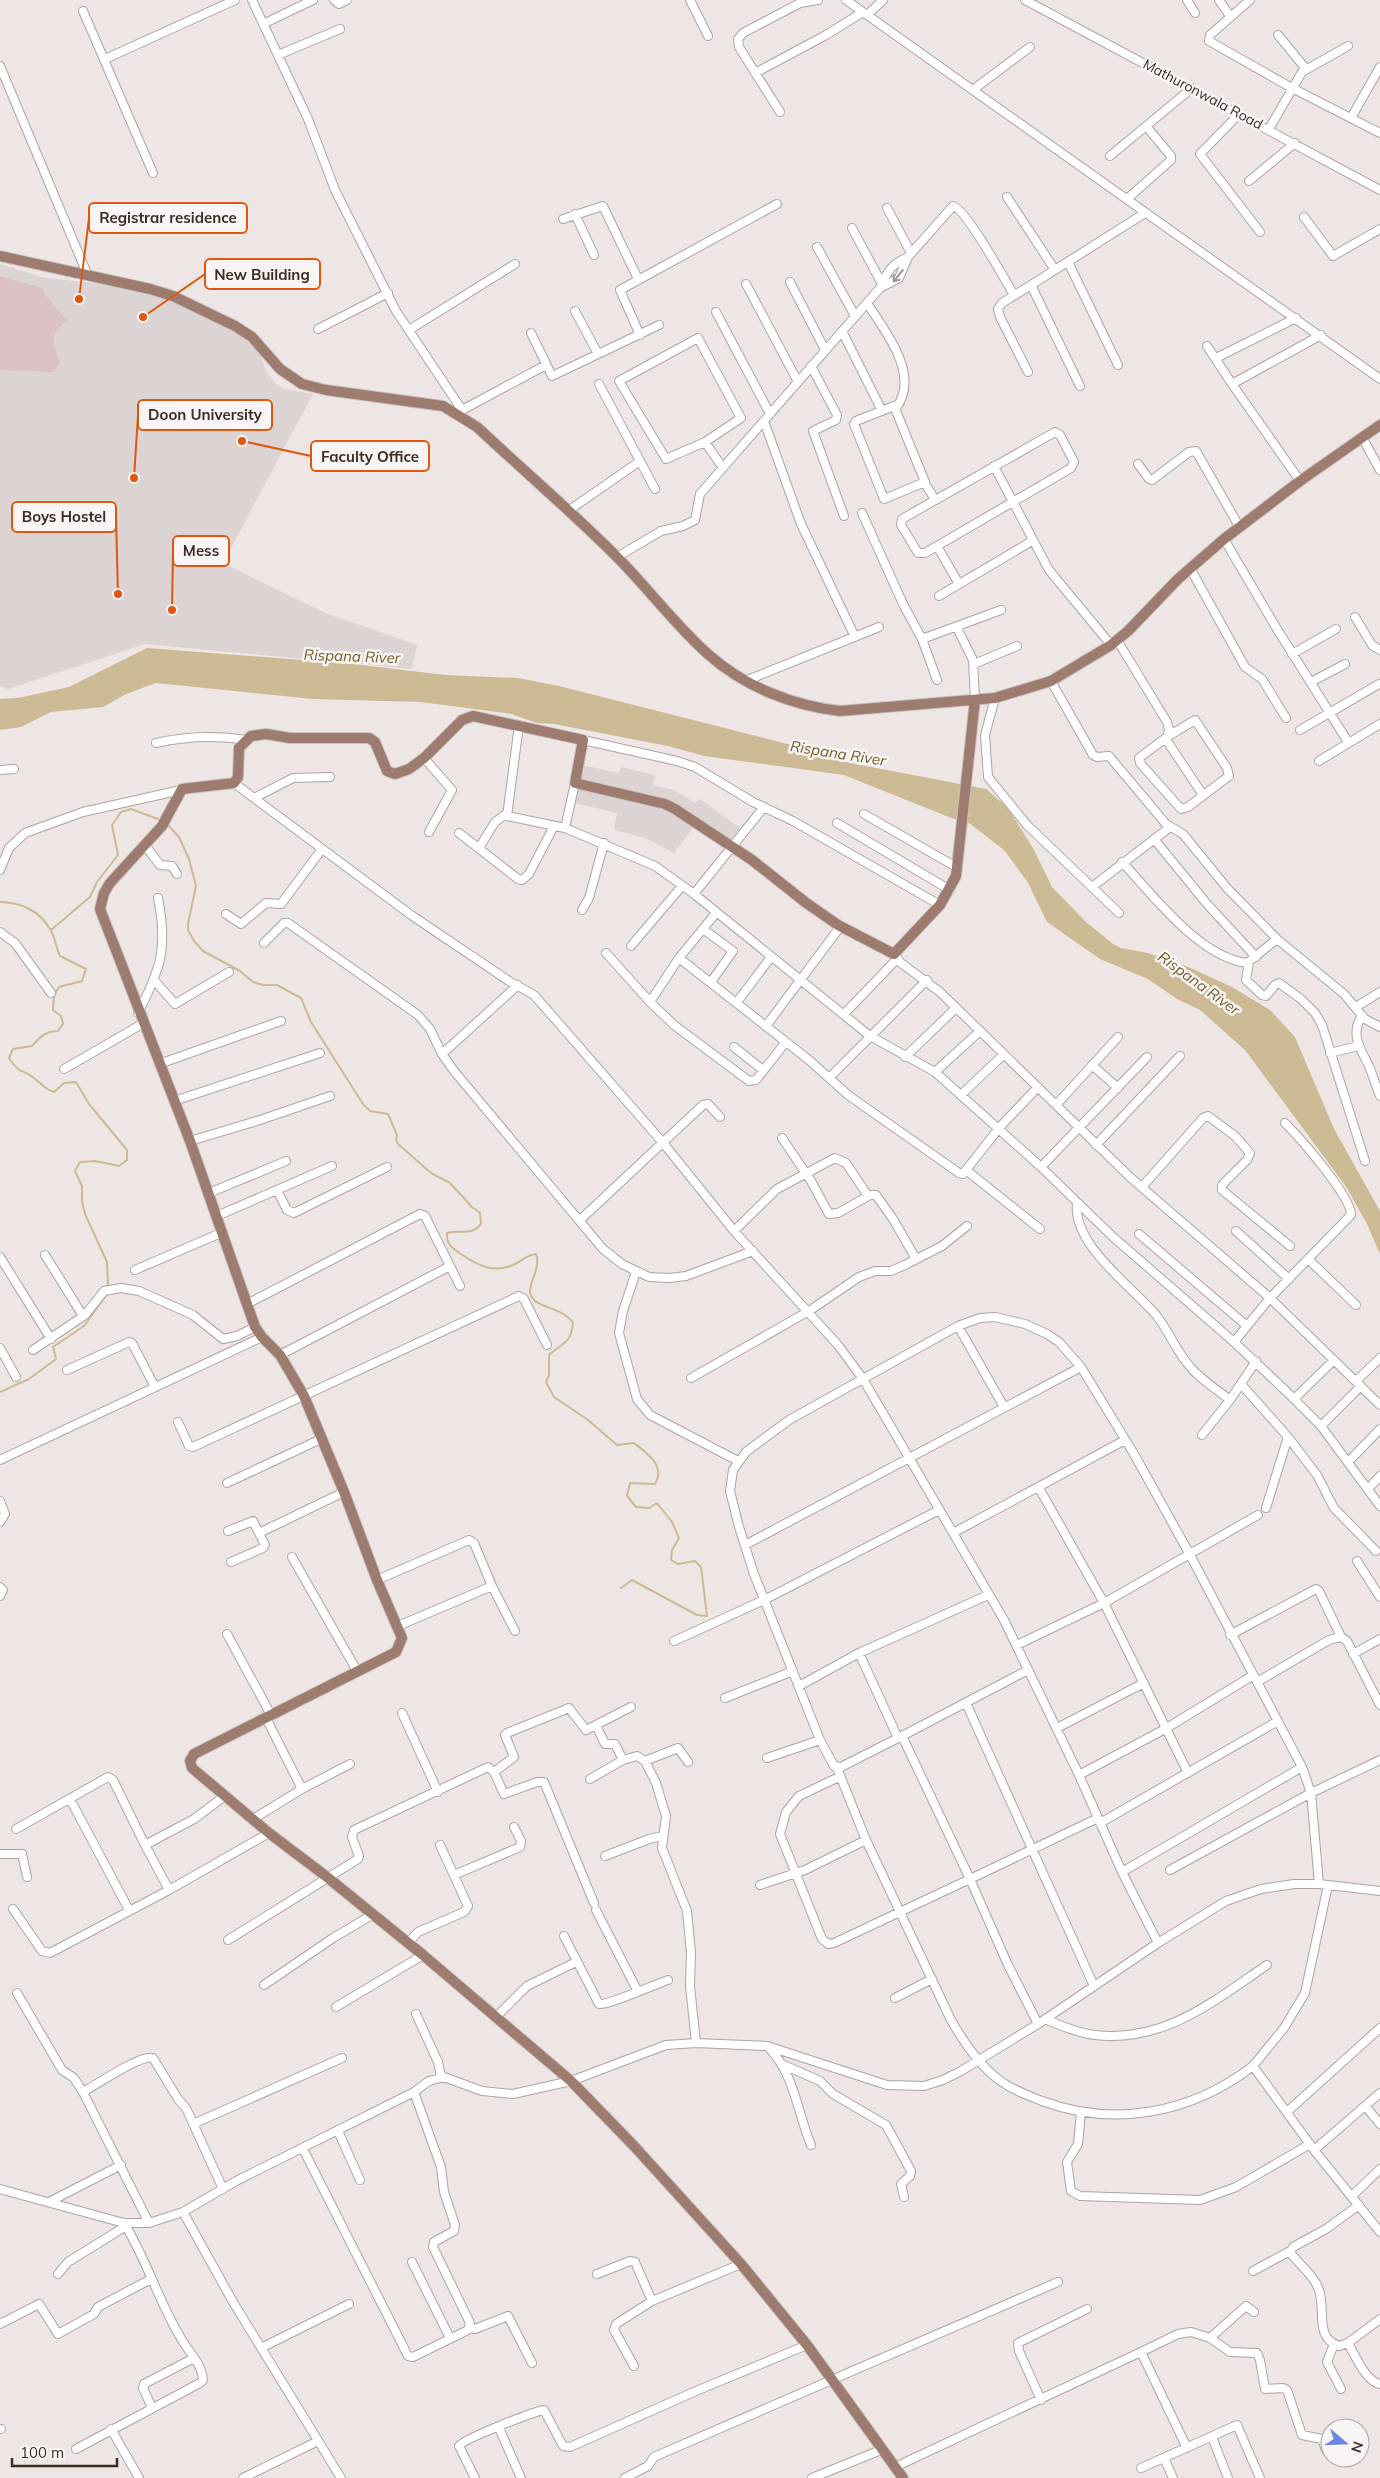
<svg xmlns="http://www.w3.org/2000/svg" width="1380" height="2478" font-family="Mulish,sans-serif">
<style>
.built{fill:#dcd4d3}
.green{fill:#dbc0c6}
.water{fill:#cbba93}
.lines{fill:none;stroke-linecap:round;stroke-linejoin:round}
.stream{stroke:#cbba93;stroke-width:2}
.minor-casing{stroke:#aea3a0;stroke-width:10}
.major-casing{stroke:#c9c4c2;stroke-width:12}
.minor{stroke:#fff;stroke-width:8}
.major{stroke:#9d7b6e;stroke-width:10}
.oneway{stroke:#9e9692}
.labels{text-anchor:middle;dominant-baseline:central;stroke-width:5;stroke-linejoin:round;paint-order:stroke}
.street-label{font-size:14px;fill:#3d2c26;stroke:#f9f5f5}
.water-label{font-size:15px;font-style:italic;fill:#735c26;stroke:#f9f5f5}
.leader{fill:none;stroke:#df570d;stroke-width:2}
.callout-dot{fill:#df570d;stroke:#f9f5f5;stroke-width:2}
.callout{fill:#f9f5f5;stroke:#df570d;stroke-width:2}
.callout-label{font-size:15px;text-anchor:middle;font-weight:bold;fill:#3d2c26}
</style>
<rect width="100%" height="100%" fill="#ede6e5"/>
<path class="built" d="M0,264L42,277L109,285L167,299L234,329L258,351L267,372L276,384L284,389L313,394L223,563L325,613L417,645L412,669L145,644L8,689L0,686Z
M581,765L619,773L621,767L655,775L653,785L674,790L695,803L700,799L740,828L729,842L699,820L674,853L645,838L614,830L617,813L574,803Z"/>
<path class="green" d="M0,276L43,288L44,293L67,321C48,334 53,343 60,362L54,372L0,370Z"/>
<path class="water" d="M147,648L353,664L445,675L518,678L559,686L799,747L840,761L986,789L1007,807L1033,848L1052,887L1086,922L1113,944L1121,948L1148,953L1186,966L1232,987L1270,1010L1295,1037L1334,1129L1380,1211V1254L1367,1224L1347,1188L1245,1050L1200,1010L1177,999L1148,979L1100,959L1047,922L1027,881L1004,850L969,823L954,819L844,775L704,756L668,746L554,724L537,723L511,714L421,702L313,699L156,683L126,694L103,707L51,712L21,727L0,730V699L18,698L69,687Z"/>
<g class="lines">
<path class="stream" d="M167,824L179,837L189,859L196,886L188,924V930L194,941L203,951L240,971L253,982L263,985H277L301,998L311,1022L363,1104L370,1111L388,1114L397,1135L396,1139L398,1144L431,1173L450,1183L472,1207L480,1213L481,1224C470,1237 461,1229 447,1233C446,1244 452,1248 461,1254C478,1266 495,1274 515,1264C523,1260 527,1255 536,1254C541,1268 530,1279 530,1292C531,1308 562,1306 573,1323C571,1344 563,1342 549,1355V1375L546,1382L554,1397L588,1420L617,1445L634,1443C647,1453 666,1466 655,1484L630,1483L627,1496L636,1507L649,1508L657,1503L672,1522L679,1538L672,1550L671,1560L678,1564L695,1561L701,1567L707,1616L697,1615L632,1580L621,1588
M0,902C20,902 40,911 50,929C55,937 56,947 60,956L86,969L82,981L59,987L54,996L53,1010L61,1016L63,1024L58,1031C46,1031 40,1037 32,1046L13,1049L9,1058C21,1076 22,1068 34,1078C42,1084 44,1089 54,1092L64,1083L76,1082L89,1104L127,1150V1160L119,1166L95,1161L80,1162L75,1171L82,1186V1201L85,1214L107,1262L108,1287
M51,930L90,897L97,882L118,855L112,825L121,812L131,809L158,819
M0,1392L29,1379L56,1359L53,1347L84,1326L107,1294"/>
<defs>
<path id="minor" d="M252,0L308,119L335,190L396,311L462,410
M334,0L339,4L347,0
M690,0L708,36
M846,0L1380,379
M1025,0L1380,190
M1187,0L1195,13
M1219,0L1230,16
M1250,0L1210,35L1209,41L1292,88L1380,133
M83,11L153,173
M867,15L883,0
M263,24L313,0
M1278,35L1306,69
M278,55L340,29
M105,59L235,0
M0,66L88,276
M755,73L826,35L863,12
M974,89L1030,47
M780,112L739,47L738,39L743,33L800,3L818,0
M1239,114L1200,154L1260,232
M1351,118L1380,67
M1269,129L1302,72L1348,46
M1110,156L1192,88
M1249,181L1295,143
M1007,197L1055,270
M1127,199L1171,160V156L1146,126
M887,208L911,253
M575,214L594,255
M1304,217L1333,256L1380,229
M563,219L603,206L638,279
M852,228L882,284
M817,247L855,316
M1068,262L1118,365
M790,282L825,350
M746,284L798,382
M880,288L899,278L908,257L953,206C966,209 1005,280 1014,295
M867,303C885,331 921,375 896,408
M575,311L598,354
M716,312L770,414
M318,329L388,293
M409,330L515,264
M842,331L881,409
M531,333L552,376L659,325
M640,335L620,290L777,204
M1207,346L1232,384
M1216,358L1296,318
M811,366L837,415L836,420L813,431L844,516
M1028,372L1000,317L998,309L1002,303L1031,285
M599,384L655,489
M1080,386L1031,285L1145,213
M894,406L925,482L884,499L854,424L856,421Z
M459,414L462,410L546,365
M764,421L801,524L855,637
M1055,432L1060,435L1074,462L1071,468L925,553H918L901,525L902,519Z
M1362,437L1380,470
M705,442L741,418L698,338L619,381L666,459L705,442L723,468
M1138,464L1149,479L1152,480L1189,452L1196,451L1240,528
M994,466L1049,570L1111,645
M1300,481L1232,384L1321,335
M925,483L935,500
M568,511L640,461
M862,513L903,604L922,639L1001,610
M1224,539L1277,629L1348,742
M937,546L959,584
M617,557L661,531L683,526L695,520L700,494L880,288C887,271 892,264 908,257
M1190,568L1245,667L1262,679L1286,718
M939,596L1032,541
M1355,617L1372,645L1380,650
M957,628L973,660L975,700
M922,639L937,680
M1117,640L1167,722L1169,729L1167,741L1201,792
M1292,654L1336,629
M974,664L1017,646
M745,681L879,627
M1051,681L1093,755L1097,757L1109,756L1166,824L1183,834L1227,888L1277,939L1344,994L1365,1019L1380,1027
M1311,682L1345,664
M995,698L985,735L988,777L1027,825L1119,913
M1195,720L1227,768L1229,776L1188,807L1181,809L1140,763L1139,758L1167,737Z
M519,725L507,816L565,828L655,866L694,894L870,1036L935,1072L1041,1167L1112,1236L1234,1342L1287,1392L1321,1426L1380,1506
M1300,730L1379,684
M583,740L677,761L695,767L753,802L793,821L940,905
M156,743C188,736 215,735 247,740
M424,758L452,790L429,832
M1319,761L1380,724
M0,770L14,769
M234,783L411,915L509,981L534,995L664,1144L734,1231L838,1345L863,1379L1004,1620L1079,1775
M254,798L293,778L330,777
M864,814L958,868
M837,823L950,890
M565,828L575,783
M459,833L518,879L522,880L529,874L554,826
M1154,839L1207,904L1256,957
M145,845L160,865L172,866L177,874
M479,848L495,822L506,814
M1122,862C1153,895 1199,957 1247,963L1277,939
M0,870L9,848L25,833L83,812L181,790
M1092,887L1170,827
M694,894L764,807
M582,910L589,898L604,843
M716,913L679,958L809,1060L848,1095L959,1173L963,1174L966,1170L999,1128L1038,1087
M226,914L241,924L266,903L281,904L322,849
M703,929L733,951L711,982
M0,932L15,943L51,993
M264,943L284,923H288L418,1015L430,1029L442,1054
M631,946L682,886
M606,953L650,1002L674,1025L749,1081L756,1080L785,1043
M894,954L901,963L940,992L1131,1178L1270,1298L1380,1405
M1249,962L1246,980L1262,995L1266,996L1275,985L1279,983L1301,999L1315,1013L1322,1025L1365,1161
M154,980L175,1004L229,972
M518,985L442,1054L454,1071L603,1249L622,1264L649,1277L669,1278L686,1276L753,1251
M650,1002L679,958
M737,1002L771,957
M1356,1007L1380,992
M138,1013C161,968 168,948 158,898
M844,1014L897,959
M1362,1015C1350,1035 1360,1048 1369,1066C1373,1076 1376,1086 1380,1096
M766,1026L840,927
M734,1047L763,1070
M1330,1053L1358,1046
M905,1057L956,1008
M159,1064L281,1021
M1092,1065L1118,1088
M64,1069L142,1024
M935,1072L980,1031
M829,1078L927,980
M961,1095L1004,1054
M174,1101L320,1053
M1056,1105L1118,1037
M782,1138L811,1181L829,1214L838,1213L870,1195H876L893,1219L916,1259
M190,1141L260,1120L330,1096
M1096,1145L1180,1056
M1041,1167L1147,1057
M966,1170L1040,1229
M1142,1187L1203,1118L1208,1116L1235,1136L1250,1153L1247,1160L1222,1185V1190L1290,1246
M277,1190L287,1210L294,1213L387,1167
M209,1193L286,1161
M1077,1203C1072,1244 1131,1286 1156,1315C1168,1330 1175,1348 1187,1363C1198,1378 1215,1388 1230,1400
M217,1216L332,1166
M580,1220L703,1105L708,1104L720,1117
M734,1231L777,1189L835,1158L846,1163L868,1196
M1236,1231L1289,1279
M1139,1234L1247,1326
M45,1255L83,1316
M0,1257L51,1339
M1309,1260L1356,1305
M135,1270L223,1232
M636,1272L623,1311L619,1333L637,1399L650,1415L738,1461
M247,1304L420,1214L425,1216L460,1286
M958,1326L1004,1407
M1234,1342L1270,1298L1351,1215C1351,1196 1300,1138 1285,1123
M0,1348L16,1377
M33,1350L85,1315L104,1291L121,1288L139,1291L193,1315L223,1339L237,1336L255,1327
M280,1355L450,1266
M67,1370L129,1342L132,1343L155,1387
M691,1378L809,1311L859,1277L875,1271H891L905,1265L942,1246L967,1226
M1356,1381L1380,1358
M1241,1384L1288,1437L1317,1475L1334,1508L1376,1551
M1294,1399L1334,1360
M178,1422L189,1446L193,1447L519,1296L524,1299L547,1345
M1321,1426L1361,1386
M1202,1435L1230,1400L1256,1361
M0,1460L262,1337
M1349,1461L1380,1429
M227,1483L321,1439
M1039,1488L1104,1603L1188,1773
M1368,1489L1380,1476
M0,1501L5,1514L0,1522
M1266,1508L1288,1437
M228,1531L253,1521L265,1545L263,1548L231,1562
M259,1533L344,1492
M953,1533L1125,1440
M745,1545L1081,1367
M292,1557L357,1671
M1357,1561L1380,1597
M377,1580L469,1540L474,1543L492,1586
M0,1587L3,1590L0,1596
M398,1626L492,1586L515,1631
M227,1634L271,1715
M1230,1635L1316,1589L1319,1591L1341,1637
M674,1641L764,1600L939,1510
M1017,1645L1104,1603L1258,1515
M859,1653L898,1738
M1353,1654L1380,1639
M1257,1682L1329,1640L1341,1637L1347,1641L1380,1705
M799,1686L859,1653L988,1595
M725,1698L793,1671
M966,1703L1094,1986
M402,1713L438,1792
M266,1718L302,1789
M596,1725L605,1744H615L623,1760
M1057,1728L1144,1683
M902,1736L1028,1670
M767,1758L820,1740
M645,1761L678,1748L688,1762
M1302,1767L1311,1793L1319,1884
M837,1768L866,1840L951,2020C963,2041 978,2064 998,2079C1010,2089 1027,2095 1042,2101C1115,2128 1192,2113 1253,2066
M494,1772L514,1757L505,1735L507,1733L569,1708L586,1730L631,1707
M839,1777L799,1796L786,1812L780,1834L822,1939L828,1944L834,1943L970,1879L1008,1965L1038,2024
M590,1779L623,1760L637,1756L645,1761L656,1783L666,1816L662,1848L687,1911L691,1953L690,1986L696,2043
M226,1795L194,1819L145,1845L169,1890L269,1833
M70,1799L129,1910
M1098,1818L1079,1775L1165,1729L1252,1676
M253,1819L302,1789L350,1764
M1100,1823L1278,1721
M16,1829L108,1777L113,1780L145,1845
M0,1854H22L27,1877
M605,1856L649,1839L662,1836
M1170,1870L1311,1793L1380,1760
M1122,1872L1098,1818L970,1879L902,1736L841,1767L834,1766L820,1740L754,1574L739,1527L730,1491L733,1470L746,1452L789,1420L958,1326L980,1318L995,1317L1025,1324L1047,1334L1059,1342L1081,1367L1134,1454L1189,1553L1302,1767L1122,1872L1158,1943
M454,1875L520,1847L521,1841L514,1827
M760,1885L805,1870L866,1840
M1328,1885L1305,1993L1284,2028L1253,2066L1314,2150L1380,2232
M13,1909L42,1951L50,1953L169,1890
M596,1910L637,1990
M564,1936L599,2004C606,2006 656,1984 668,1980
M228,1940L358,1859L359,1856L352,1837L354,1830L488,1767L494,1772L504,1794L537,1782H544L594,1903
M408,1943L418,1932L464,1912L468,1906L440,1845
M264,1985L333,1938L372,1915
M17,1993L62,2070L74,2078L83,2092
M895,1998L932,1979
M336,2007L423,1955
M416,2014L438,2062L441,2077
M496,2017L527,1986L576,1962
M1045,2019C1061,2026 1078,2033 1095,2035C1164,2043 1214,2001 1267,1965
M769,2048C795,2075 797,2112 811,2145
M784,2065L820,2081L833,2094L886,2125L911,2171L910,2176L901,2184L904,2197
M1366,2107L1380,2124
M1288,2111L1380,2028
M1081,2112L1078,2144L1067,2162L1071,2191L1080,2196L1200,2200L1236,2187L1310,2144
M193,2124L342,2058
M338,2131L360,2180
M303,2149L408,2356L413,2357L468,2330L470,2323L433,2247L434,2242L454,2231L455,2225L444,2192L441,2167L414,2092
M1314,2150L1380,2093
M0,2189L124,2223H149L183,2212L236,2181L414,2092L429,2081L444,2077L482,2091L513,2094L571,2081L666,2045L696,2043L767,2046L887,2085L924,2086L943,2080L961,2071L1038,2024L1158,1943L1226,1901L1261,1889L1294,1884H1319L1380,1891
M1352,2196L1380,2169
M51,2201L121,2165
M1359,2205L1326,2229L1293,2247L1290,2252C1299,2265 1315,2276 1319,2290C1326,2309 1314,2338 1339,2346L1348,2343L1380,2319
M183,2212L233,2302L341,2478
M149,2223L83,2092C96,2085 141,2054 153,2058L178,2099L186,2108L223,2189
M412,2262L450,2338
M1253,2271L1290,2251
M58,2274L68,2262L126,2226
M597,2274L630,2261L635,2262L652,2301
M0,2324L39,2304L58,2334L94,2314L98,2307L151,2279
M470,2328L475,2329L508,2316L532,2363
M1210,2338L1246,2306L1254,2312
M1348,2343C1355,2355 1366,2382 1380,2384
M1334,2344L1327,2362L1341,2389
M261,2348L349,2304
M1141,2352L1178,2334L1191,2332L1210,2338L1230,2352L1257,2353L1260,2360L1265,2389L1283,2388L1287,2390L1302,2435L1322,2439L1326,2450H1330
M634,2366L614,2330L616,2324L652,2301L741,2264
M1041,2400L1019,2351L1018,2343L1087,2309
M152,2408L143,2388L144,2384L194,2358
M499,2428L521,2478
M0,2429H1
M111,2429L139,2478
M1212,2437L1228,2478
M76,2449L200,2383L203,2380C202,2364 189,2352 182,2340C159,2303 147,2260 124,2223
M1164,2458L1173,2478
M895,2467L1141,2352L1187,2448
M1141,2468L1237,2425L1260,2478
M243,2478L318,2441
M475,2478L459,2446C463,2439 533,2412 544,2410L563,2446L570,2447L696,2391L807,2345
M625,2478L648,2466L654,2457L663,2453L1058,2282
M812,2478L881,2450"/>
<path id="major" d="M0,256L150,289L173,296L235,326L252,337L280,369L302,384L326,390L443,406L477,427C523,470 571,511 616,556C648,588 676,626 709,655C745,687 794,706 840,711L995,698L1051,681L1111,645L1128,631L1178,579L1224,539L1300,481L1380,425
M903,2478L807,2345L741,2264L634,2146L571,2081L423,1955L327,1877L269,1833L192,1768L190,1761L194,1754L396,1652L402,1638L377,1580L344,1492L304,1396L280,1355L262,1337L255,1327L190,1141L100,909L104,893L110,883L162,826L182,789L234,783L238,777L239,748L251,736L266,734L290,738H369L375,742L387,771L395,774L409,769L424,758L462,720L473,716L583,740L575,783L665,804L675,809L752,860L805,902L838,925L894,954L940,905L956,876L975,700"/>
</defs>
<use href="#minor" class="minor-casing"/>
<use href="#major" class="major-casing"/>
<use href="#minor" class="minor"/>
<use href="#major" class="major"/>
</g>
<defs><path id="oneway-shaft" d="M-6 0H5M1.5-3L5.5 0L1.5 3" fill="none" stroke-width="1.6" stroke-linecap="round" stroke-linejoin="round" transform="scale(1.25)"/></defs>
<use class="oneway" href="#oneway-shaft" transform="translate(898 276) rotate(129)"/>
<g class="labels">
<g class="street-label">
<text transform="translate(1203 94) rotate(28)">Mathuronwala Road</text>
</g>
<g class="water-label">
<text transform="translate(352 656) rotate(2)">Rispana River</text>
<text transform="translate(838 753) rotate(9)">Rispana River</text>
<text transform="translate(1199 983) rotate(36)">Rispana River</text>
</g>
</g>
<path class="leader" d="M79 299L89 218M143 317L205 274M134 478L138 415M242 441L311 456M118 594L116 517M172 610L173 551"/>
<g class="callout-dot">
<circle cx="79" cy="299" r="5"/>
<circle cx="143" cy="317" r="5"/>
<circle cx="134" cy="478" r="5"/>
<circle cx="242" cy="441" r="5"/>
<circle cx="118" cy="594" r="5"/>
<circle cx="172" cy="610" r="5"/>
</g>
<g class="callout">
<rect x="89" y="203" width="158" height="30" rx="5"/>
<rect x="205" y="259" width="115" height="30" rx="5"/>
<rect x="138" y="400" width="134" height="30" rx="5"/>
<rect x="311" y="441" width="118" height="30" rx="5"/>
<rect x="12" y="502" width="104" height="30" rx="5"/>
<rect x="173" y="536" width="56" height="30" rx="5"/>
</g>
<g class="callout-label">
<text x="168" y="223">Registrar residence</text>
<text x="262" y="280">New Building</text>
<text x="205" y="420">Doon University</text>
<text x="370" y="462">Faculty Office</text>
<text x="64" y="522">Boys Hostel</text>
<text x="201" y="556">Mess</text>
</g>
<g transform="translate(1345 2443) rotate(109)"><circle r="24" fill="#f9f5f5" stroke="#aea5a2"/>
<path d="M0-4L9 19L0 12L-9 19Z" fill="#6c86e3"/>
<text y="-8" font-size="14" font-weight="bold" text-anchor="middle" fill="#3d2c26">N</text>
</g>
<path d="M12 2458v8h105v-8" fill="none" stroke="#3d2c26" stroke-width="2.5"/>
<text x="20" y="2458" font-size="15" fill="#3d2c26" stroke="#f9f5f5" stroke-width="4" paint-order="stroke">100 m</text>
</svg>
